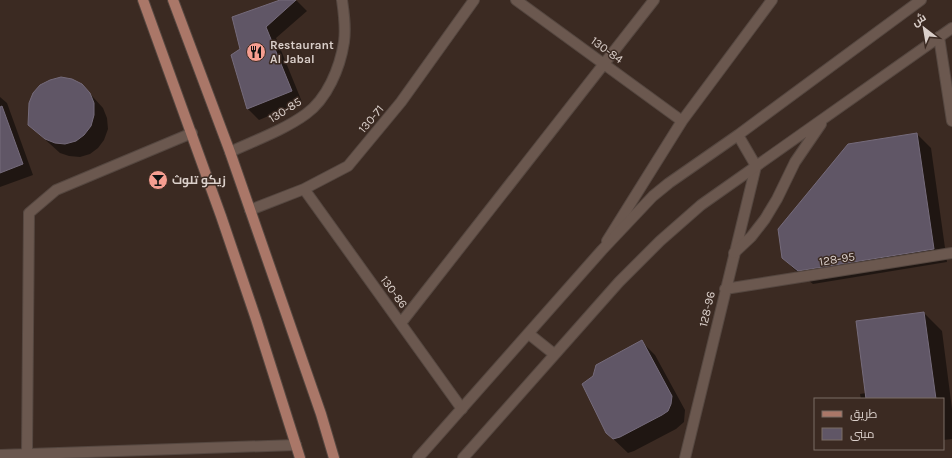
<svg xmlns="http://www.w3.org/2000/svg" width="952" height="458" font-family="Karla,Cairo,sans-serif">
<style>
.shadow{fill:#0007}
.building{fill:#605666;stroke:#756b7b}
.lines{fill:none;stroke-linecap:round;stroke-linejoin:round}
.minor-casing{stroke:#554740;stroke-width:12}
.secondary-casing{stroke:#554740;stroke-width:12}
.primary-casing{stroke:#554740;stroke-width:12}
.minor{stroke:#6b584f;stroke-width:10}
.secondary{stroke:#6b584f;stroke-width:10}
.primary{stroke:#aa7768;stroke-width:10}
.labels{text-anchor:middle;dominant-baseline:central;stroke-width:3;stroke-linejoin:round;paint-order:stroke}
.poi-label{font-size:12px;font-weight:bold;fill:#dacfca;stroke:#3b2a22;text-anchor:start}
.street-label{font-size:12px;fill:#dacfca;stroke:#3b2a22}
</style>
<rect width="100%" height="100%" fill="#3b2a22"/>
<path class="shadow" d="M281,1H297L307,11L276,38L302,102L259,120L248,109L241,50Z
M82,85L103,108L107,118L108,129L104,140L98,148L90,154L80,157L69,156L60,153L29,125Z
M0,97L7,103L33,175L0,187Z
M917,134L931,148L947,262L813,284L797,272L783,258Z
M924,313L942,331L952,409V439L943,440V399H861L860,394L866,393Z
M642,342L655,355L685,410L684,422L676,429L634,451L628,453L607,433Z"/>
<path class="building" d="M280,0H296L266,27L292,91L247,109L231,55L240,49L232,17Z
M61,77L72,79L82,84L90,93L94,103V115L91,126L84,135L76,141L65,144L55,143L45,139L28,125L29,103L33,93L40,85L50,80Z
M2,106L23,164L0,173V107Z
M917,133L934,249L798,271L782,258L778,229L848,144Z
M924,312L936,399H866L856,321Z
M642,340L672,396L671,404L668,411L662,415L620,437L613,439L606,433L582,384L593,376L596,365Z"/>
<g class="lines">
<defs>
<path id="minor" d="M516,0L682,121
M939,37L952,121
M230,152C256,140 284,130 306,114C327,99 340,68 344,42C346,28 344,14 342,0
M304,189L462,409
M250,210L304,189L348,166L401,102L474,0
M607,241L682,121L772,0
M725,289L952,253
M401,323L654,0
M27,454L29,213L56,190L192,133
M0,455L296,445
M685,458L756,166"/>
<path id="secondary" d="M738,135L756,166
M734,253L751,237L765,219L777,199L795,162L821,124
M529,334L554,354
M418,458L602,250L653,196L669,183L738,135L921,0
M463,458L619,282L660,241L701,205L952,28"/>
<path id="primary" d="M143,0L221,216L256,319L300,458
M173,0L230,152L321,414L334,458"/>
</defs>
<use href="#minor" class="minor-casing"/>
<use href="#secondary" class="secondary-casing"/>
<use href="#primary" class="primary-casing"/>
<use href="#minor" class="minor"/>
<use href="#secondary" class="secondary"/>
<use href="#primary" class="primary"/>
</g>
<defs>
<symbol id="restaurant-disc" viewBox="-11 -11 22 22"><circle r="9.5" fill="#f59d90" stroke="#3b2a22"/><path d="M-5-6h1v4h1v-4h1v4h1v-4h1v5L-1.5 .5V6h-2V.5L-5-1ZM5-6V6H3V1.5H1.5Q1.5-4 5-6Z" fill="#111"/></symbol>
<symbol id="bar-disc" viewBox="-11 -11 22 22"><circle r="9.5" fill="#f59d90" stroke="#3b2a22"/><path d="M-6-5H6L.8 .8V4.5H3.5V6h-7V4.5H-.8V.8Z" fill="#111"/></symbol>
</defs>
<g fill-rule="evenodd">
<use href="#restaurant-disc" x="245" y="41" width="22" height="22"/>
<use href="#bar-disc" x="147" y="169" width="22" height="22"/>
</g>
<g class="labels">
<g class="poi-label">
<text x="270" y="45">Restaurant<tspan x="270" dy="14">Al Jabal</tspan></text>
<text x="172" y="180">زيكو تلوث</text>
</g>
<g class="street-label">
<text transform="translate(607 50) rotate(36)">130-84</text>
<text transform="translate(285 110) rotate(-32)">130-85</text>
<text transform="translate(371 119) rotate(-50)">130-71</text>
<text transform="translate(837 259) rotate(-9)">128-95</text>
<text transform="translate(394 292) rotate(54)">130-86</text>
<text transform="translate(707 309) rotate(-77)">128-96</text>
</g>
</g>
<rect x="814" y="398" width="130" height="52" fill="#3b2a22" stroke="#7b6c65"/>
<rect x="822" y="411" width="20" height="6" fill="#aa7768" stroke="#7b6c65"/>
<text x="850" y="418" font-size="12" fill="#dacfca">طريق</text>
<rect x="822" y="428" width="20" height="12" fill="#605666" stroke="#7b6c65"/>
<text x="850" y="438" font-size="12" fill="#dacfca">مبنى</text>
<g transform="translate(924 28) rotate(329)" stroke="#3b2a22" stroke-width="3" paint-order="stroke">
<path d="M0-3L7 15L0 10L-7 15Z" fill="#dacfca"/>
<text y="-6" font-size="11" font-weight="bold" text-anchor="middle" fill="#dacfca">ش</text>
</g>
</svg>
